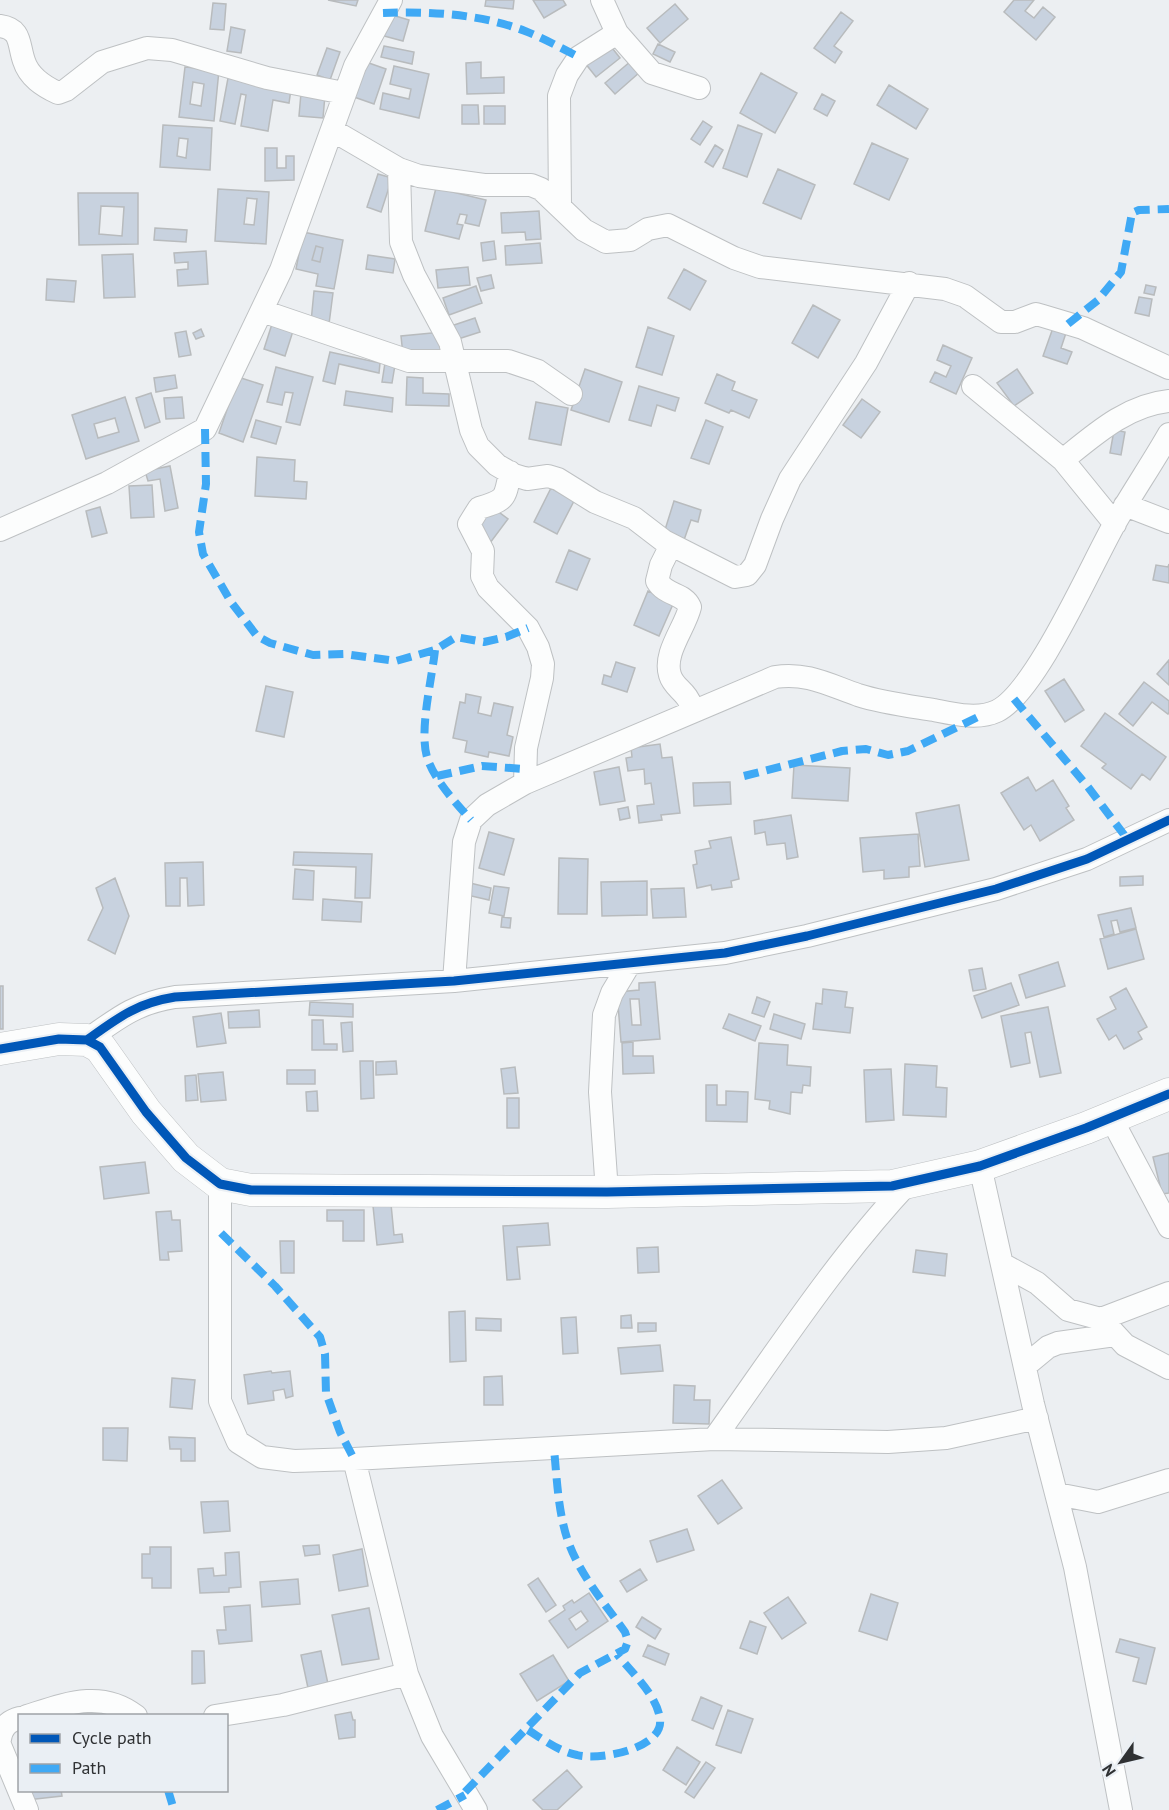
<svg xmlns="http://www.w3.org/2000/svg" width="1169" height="1810" font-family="'PT Sans',sans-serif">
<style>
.building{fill:#c8d2df;stroke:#b8bbbd;stroke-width:1.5;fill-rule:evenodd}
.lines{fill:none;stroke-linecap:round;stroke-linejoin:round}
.street-casing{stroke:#bec1c3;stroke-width:24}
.secondary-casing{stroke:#bec1c3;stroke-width:33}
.street{stroke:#fcfdfd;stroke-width:22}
.secondary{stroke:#fcfdfd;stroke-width:32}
.quiet{stroke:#3fa9f5;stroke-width:8;stroke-dasharray:15 8;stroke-linecap:butt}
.cycleway-casing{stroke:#eaeff4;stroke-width:13}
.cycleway{stroke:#0057b8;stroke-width:9}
</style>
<rect width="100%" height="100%" fill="#eceff2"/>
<path class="building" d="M328,0H358L356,6Z
M486,0H514L513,9L485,6Z
M533,0H563L566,5L544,18Z
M1014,0H1034L1025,11L1034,18L1043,7L1055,17L1036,40L1004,12Z
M213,3L226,4L224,30L210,29Z
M675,4L688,19L660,43L647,28Z
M841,12L853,21L834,46L842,52L835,63L814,48Z
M389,14L409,20L403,41L384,36Z
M231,27L245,30L241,53L227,51Z
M609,44L620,58L596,77L585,63Z
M658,44L675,52L670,62L653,54Z
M384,46L414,52L412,64L381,57Z
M327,48L340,52L330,80L317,75Z
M631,61L640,72L615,94L605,83Z
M366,62L386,69L374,104L354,97Z
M481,62V78L504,77V93L467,94L466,63Z
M394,66L429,74L419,118L380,109L383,93L409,99L411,89L390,84Z
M185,67L219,70L214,121L179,117ZM193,82L204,84L201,106L190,104Z
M761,73L797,93L775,133L740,113Z
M228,78L291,89L289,103L273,100L268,131L241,126L246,95L241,94L235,124L220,121Z
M889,85L928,109L916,129L877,105Z
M301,93L325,95L323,118L299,116Z
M822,94L835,101L827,116L814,109Z
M462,105H478L479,124H462Z
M484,106H505V124H484Z
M703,121L712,127L700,145L691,139Z
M163,125L212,128L210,170L160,167ZM179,138L188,139L186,158L177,156Z
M738,125L762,134L747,177L723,168Z
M872,143L908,159L889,200L854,184Z
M715,145L723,150L713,167L705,162Z
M265,148H277V168H286V156H294V180L265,181Z
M778,169L815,185L801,219L763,203Z
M378,174L392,178L381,212L367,207Z
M436,188L486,200L479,226L465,223L467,215L460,214L457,224L463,225L459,239L425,231Z
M218,189L269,192L266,244L215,241ZM247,198L257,199L254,225L244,224Z
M78,193H138V244L79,245ZM101,206L124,207L122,236L99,234Z
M539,211L541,239L526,240L525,232L502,233L501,213Z
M155,228L187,230L186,242L154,240Z
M303,232L343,240L334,289L316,286L318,274L296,269ZM316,246L323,248L320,262L312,260Z
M494,241L496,259L483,261L481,243Z
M540,243L542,263L506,265L505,246Z
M316,246L323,248L320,262L312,260Z
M206,251L208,284L178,286L177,270L188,269V262L175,263L174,253Z
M133,254L135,297L104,298L102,255Z
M368,255L395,259L393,273L366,269Z
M468,267L470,285L438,288L436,270Z
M684,269L706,281L690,310L668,298Z
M491,275L494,288L481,291L477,278Z
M47,279L76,281L74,302L46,300Z
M1146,285L1156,287L1154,295L1144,293Z
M476,286L482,303L449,315L443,298Z
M314,291L333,293L329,324L311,322Z
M1139,297L1152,299L1149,316L1135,313Z
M813,305L840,320L818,358L792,343Z
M475,318L480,332L455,340L451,326Z
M272,324L293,331L285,356L264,349Z
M1054,325L1067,330L1061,348L1072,352L1067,364L1043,356Z
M648,327L674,336L662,375L636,367Z
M201,329L204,336L196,339L193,333Z
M186,331L191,355L179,357L175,333Z
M442,332L444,351L403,355L401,336Z
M943,345L972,358L956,394L930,382L935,372L946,377L951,366L937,360Z
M330,352L380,363L379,373L339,364L335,384L323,381Z
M385,363L395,365L392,383L382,382Z
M276,367L313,377L300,425L286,422L293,393L285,392L282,405L267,402Z
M585,369L622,382L609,422L571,410Z
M1017,369L1033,393L1014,406L997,383Z
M717,374L735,382L732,390L757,400L749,418L731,410L729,413L705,403Z
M175,375L177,388L156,392L154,378Z
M238,377L263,385L243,442L219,433Z
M407,377L423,378V393L449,394V406L406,405Z
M639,386L679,398L675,411L657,405L651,426L629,420Z
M346,391L393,398L392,412L344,405Z
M151,393L160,422L145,428L136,398Z
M125,397L139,441L86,459L72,415ZM115,418L119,432L98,438L94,424Z
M182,397L184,418L166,419L164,398Z
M862,399L880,412L861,438L843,425Z
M536,402L568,408L561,445L529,439Z
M256,420L281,427L276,444L251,437Z
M706,420L723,427L709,464L691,458Z
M1114,430L1125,432L1121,455L1110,453Z
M257,457L295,460L294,481L307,482L306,499L255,496Z
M170,466L178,508L165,511L160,479L148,481L145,471Z
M152,485L154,517L131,518L129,486Z
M551,488L574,501L557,534L534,522Z
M674,501L701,510L698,522L691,520L684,540L664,533Z
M100,507L107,533L92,537L86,511Z
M492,507L508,519L490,543L474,531Z
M569,550L590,559L577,590L556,582Z
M1169,564V583L1153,580L1156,565L1168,567Z
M648,591L674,602L659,636L634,625Z
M1169,660V685L1157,674Z
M616,662L635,668L627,692L602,684L604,675L611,677Z
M1064,679L1084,710L1065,722L1045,691Z
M1144,682L1169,701V712L1168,714L1152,702L1133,726L1119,714Z
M266,686L293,692L284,737L256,731Z
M466,694L481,697L478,713L491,716L494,703L513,707L507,735L513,737L509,756L489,752L488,757L465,752L467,741L453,738L460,702L465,703Z
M1105,713L1166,757L1150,780L1142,774L1131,789L1102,768L1106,764L1081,746Z
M660,744L662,758L672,757L680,813L661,815L662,820L639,823L637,806L654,804L651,783L645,784L644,769L628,771L626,758L632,757L631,748Z
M794,765L850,768L848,801L792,798Z
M619,767L625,801L600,805L594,772Z
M1028,777L1036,791L1053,780L1069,806L1066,808L1074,820L1040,841L1031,825L1024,830L1001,793Z
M730,782L731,804L694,806L693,783Z
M959,805L969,860L925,867L916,813Z
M628,807L630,818L620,820L618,809Z
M791,815L798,857L787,859L785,843L767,845L765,832L755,834L754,821Z
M489,832L514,839L504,875L479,868Z
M918,834L920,866L909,867V877L884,879V870L863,872L860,838Z
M731,837L739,879L731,881L732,887L712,890L711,885L697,888L693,865L697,864L695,851L711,848L709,841Z
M294,852L372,854L370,898H355L356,867L293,865Z
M559,858L588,859L587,914H558Z
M203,862L204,905L188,906L187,878H180V906H166L165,863Z
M295,869L314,871L313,900L293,899Z
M1143,876V885L1120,886V877Z
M115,878L129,916L115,954L88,940L103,908L96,888Z
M647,881V915L602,916L601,882Z
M470,883L491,888L489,900L467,895Z
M494,886L509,888L504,916L489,913Z
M684,888L686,917L653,918L651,889Z
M323,899L362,902L361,922L322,920Z
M1131,908L1136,928L1120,932L1117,920L1111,921L1114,934L1104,937L1098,915Z
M502,917L511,918L510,928L501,927Z
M1136,929L1144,959L1108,969L1100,939Z
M1058,962L1065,986L1026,998L1019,975Z
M982,968L986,989L973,991L969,970Z
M655,982L660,1039L621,1042L617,992L639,990V983ZM630,999H639L641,1025H632Z
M1011,983L1019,1005L982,1018L974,996Z
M0,986H3V1029H0Z
M1126,988L1147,1027L1138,1032L1142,1039L1124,1049L1116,1035L1109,1040L1097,1019L1116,1009L1110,997Z
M823,989L847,992L845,1007L853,1008L850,1033L813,1029L816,1003L822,1004Z
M757,997L770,1002L764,1017L752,1013Z
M310,1002L353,1004V1017L309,1015Z
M1048,1007L1061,1073L1040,1077L1031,1032L1025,1033L1030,1063L1011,1067L1001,1016Z
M259,1010L260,1027L229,1028L228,1012Z
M221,1013L226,1043L197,1047L193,1017Z
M729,1014L761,1026L755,1041L723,1028Z
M774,1014L805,1024L801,1039L770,1029Z
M312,1020H323L324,1044H337V1050H312Z
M352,1022L353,1051L343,1052L341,1023Z
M633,1042V1056H653L654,1073L623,1074L622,1043Z
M759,1043L788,1045L787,1065L811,1067L810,1086L803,1085L802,1093L791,1092L790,1114L769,1109L770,1101L755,1099Z
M360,1061H373L374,1098L361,1099Z
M396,1061L397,1074L376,1075V1062Z
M905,1064L937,1066L936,1087L947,1088L946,1117L903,1115Z
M515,1067L518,1093L504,1094L501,1069Z
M891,1069L894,1120L866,1122L864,1070Z
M287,1070H315V1084H287Z
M223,1072L226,1100L201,1102L198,1074Z
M196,1075L198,1100L186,1101L185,1076Z
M706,1085H717V1105H726V1091L748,1092L747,1122L706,1121Z
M317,1091L318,1111H307L306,1092Z
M507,1098H519V1128H507Z
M1169,1153V1193L1162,1194L1153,1157Z
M145,1162L149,1193L104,1199L100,1167Z
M391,1204L394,1235L402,1234L403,1242L377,1245L373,1206Z
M327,1210H364V1241H343V1221H327Z
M171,1211L172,1220H180L182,1251L168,1252L169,1260H160L156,1212Z
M548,1223L550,1245L517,1247L520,1279L507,1280L503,1226Z
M280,1241H294V1273H281Z
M658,1247L659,1272L638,1273L637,1248Z
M916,1250L947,1254L945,1276L913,1272Z
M465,1311L466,1361L450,1362L449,1312Z
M631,1315L632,1328H621V1316Z
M576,1317L578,1353L563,1354L561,1318Z
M476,1318L501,1319V1331L476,1330Z
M638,1323H656V1331L638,1332Z
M660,1345L663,1371L621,1374L618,1348Z
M271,1371L272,1373L290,1371L293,1396L286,1398L284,1389L273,1391L274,1400L248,1404L244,1375Z
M502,1376L503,1405H484V1377Z
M172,1378L195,1380L192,1409L170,1407Z
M674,1385L695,1386L694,1400H710L709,1424L673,1423Z
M103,1428H128L127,1461L103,1460Z
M169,1437L195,1438V1461H181V1449H170Z
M722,1480L742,1508L718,1524L698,1496Z
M228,1501L230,1531L204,1533L201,1502Z
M687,1529L694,1550L657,1562L650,1541Z
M319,1545L320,1554L305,1556L303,1546Z
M150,1547H171V1588H152V1578H142V1554H150Z
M362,1549L368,1586L339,1591L333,1555Z
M239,1552L241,1587L229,1588V1592L200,1593L198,1569L213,1568L214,1576L226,1575L225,1553Z
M640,1569L647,1580L627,1592L620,1581Z
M538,1578L556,1605L546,1612L528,1585Z
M298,1579L300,1604L262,1607L260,1582Z
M589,1593L608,1621L568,1648L549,1621L565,1610L563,1606L572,1600L574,1603ZM581,1611L588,1621L576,1630L569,1619Z
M871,1594L898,1603L887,1640L859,1631Z
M788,1597L806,1623L782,1639L764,1613Z
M250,1605L252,1641L219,1644L217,1630H226L224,1607Z
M369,1608L379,1659L342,1665L332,1615Z
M642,1617L661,1629L655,1639L636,1627Z
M750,1621L766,1627L757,1654L740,1648Z
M1120,1639L1155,1648L1146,1684L1133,1681L1139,1658L1116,1652Z
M648,1645L669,1654L665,1665L643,1656Z
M192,1651H204L205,1683L192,1684Z
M321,1651L328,1684L308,1688L301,1655Z
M553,1655L569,1681L537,1701L520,1674Z
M701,1697L722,1706L713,1729L692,1720Z
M728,1710L753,1719L741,1753L716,1745Z
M351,1712L353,1720H355V1737L339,1739L335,1715Z
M677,1747L700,1762L686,1785L663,1770Z
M706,1762L715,1768L694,1798L685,1792Z
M567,1770L582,1787L557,1810H543L533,1800Z
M26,1790H61L62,1796L27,1800Z"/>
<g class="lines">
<defs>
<path id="street" d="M602,0L617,33L652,73L699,88
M0,26C22,29 18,44 24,61C29,77 43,86 58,93L66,90L102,62L147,48L172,50L267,78L344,93
M332,130L399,169L419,176L484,185H531L541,189L584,230L606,242L630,240L648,229L668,225L734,258L760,267L945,289L965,296L1001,322H1015L1036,314L1043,316L1083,328L1169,368
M399,169L401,242L414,275L450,342L471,430L478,446L497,465L514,475L527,479L548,476L558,479L595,502L634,518L664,541L735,577L747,575L755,565L772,519L790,479L866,363L909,283
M560,206L559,96L567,75L579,57L617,33
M262,311L409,361H508L538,371L571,394
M973,386L1063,460L1115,524
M1063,460C1094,435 1127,405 1169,401
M510,472C505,499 506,500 479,508L469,524L483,551L482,576L488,588L528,628L538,647L543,664L542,678L526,748L525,783
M1125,505L1169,522
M0,530L107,483L205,429L281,270L355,66L391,0
M671,545L661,565L657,581C666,596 684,593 690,607C685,628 663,653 670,675C674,689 687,690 693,710
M454,981L464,842L471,820L487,805L525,783L775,677C807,672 829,685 858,695C883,703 909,706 934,710C954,714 978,720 997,711C1036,692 1091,565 1115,523C1132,493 1152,464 1169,434
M87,1040C119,1017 137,1003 175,997L454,981L725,953L807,936L996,889L1087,859L1169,820
M1111,1118L1169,1227
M980,1166L1033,1404L1075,1567L1121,1810
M220,1184V1401L238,1442L262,1457L294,1461L354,1459L714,1439L888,1442L946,1438L1037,1418
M607,1192L600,1092L604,1015L612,993L630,963
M1002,1264L1037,1283L1068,1310L1101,1319L1125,1345L1169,1368
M1101,1319L1169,1293
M1025,1366L1048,1347L1058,1343L1115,1335
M714,1439C777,1351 835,1261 909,1182
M354,1459L407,1674L432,1736L476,1810
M1057,1494L1098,1502L1169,1480
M27,1716C65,1704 101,1689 136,1716
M215,1716L283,1705L407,1674
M0,1739C2,1727 8,1721 20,1718
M0,1745L27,1810"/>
<path id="secondary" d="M0,1049L59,1039L87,1040L100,1047L146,1112L186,1158L220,1184L251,1190L607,1192L892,1186L980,1166L1086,1128L1169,1094"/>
</defs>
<use href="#street" class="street-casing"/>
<use href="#secondary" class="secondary-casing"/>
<use href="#street" class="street"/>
<use href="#secondary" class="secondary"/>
<path class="quiet" d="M383,13C429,11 481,14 525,31C543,38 561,48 579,57
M1068,324L1098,300L1121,272L1132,213L1139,210L1169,209
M205,429L206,484L199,532L203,554L231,602L257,636L270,643L313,655L344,654L396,661L435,650L456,637L484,642L506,637L528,628
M435,650C432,679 418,734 428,760C436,782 456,803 471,820
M1014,699L1088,787L1128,840
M437,776L482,766L524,769
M744,776L842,751L866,749L888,755L908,751L980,716
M221,1233L275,1286L320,1337L325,1354L326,1393L340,1432L354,1459
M528,1730C544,1740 558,1751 577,1755C598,1761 664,1749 660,1719C657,1695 631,1672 617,1654
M168,1790L174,1810
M465,1792L580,1673L625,1649L628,1641L625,1632C605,1604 580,1575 568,1541C558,1512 557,1479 554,1449
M437,1810L465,1795"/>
<defs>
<path id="cycleway" d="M87,1040C119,1017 137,1003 175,997L454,981L725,953L807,936L996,889L1087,859L1169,820
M0,1049L59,1039L87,1040L100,1047L146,1112L186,1158L220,1184L251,1190L607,1192L892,1186L980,1166L1086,1128L1169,1094"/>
</defs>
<use href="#cycleway" class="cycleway-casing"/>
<use href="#cycleway" class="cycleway"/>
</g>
<rect x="18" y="1714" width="210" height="78" fill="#eaeff4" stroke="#9fa3a7" stroke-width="1.5"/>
<rect x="30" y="1734" width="30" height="9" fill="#0057b8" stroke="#9fa3a7" stroke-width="1.5"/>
<text x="72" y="1744" font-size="18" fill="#2f3133">Cycle path</text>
<rect x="30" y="1764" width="30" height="9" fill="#3fa9f5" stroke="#9fa3a7" stroke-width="1.5"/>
<text x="72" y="1774" font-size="18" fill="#2f3133">Path</text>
<g transform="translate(1121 1762) rotate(236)" stroke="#eaeff4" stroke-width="4.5" paint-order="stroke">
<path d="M0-4.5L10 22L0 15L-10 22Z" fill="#2f3133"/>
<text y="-9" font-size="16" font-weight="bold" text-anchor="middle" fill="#2f3133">N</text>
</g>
</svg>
